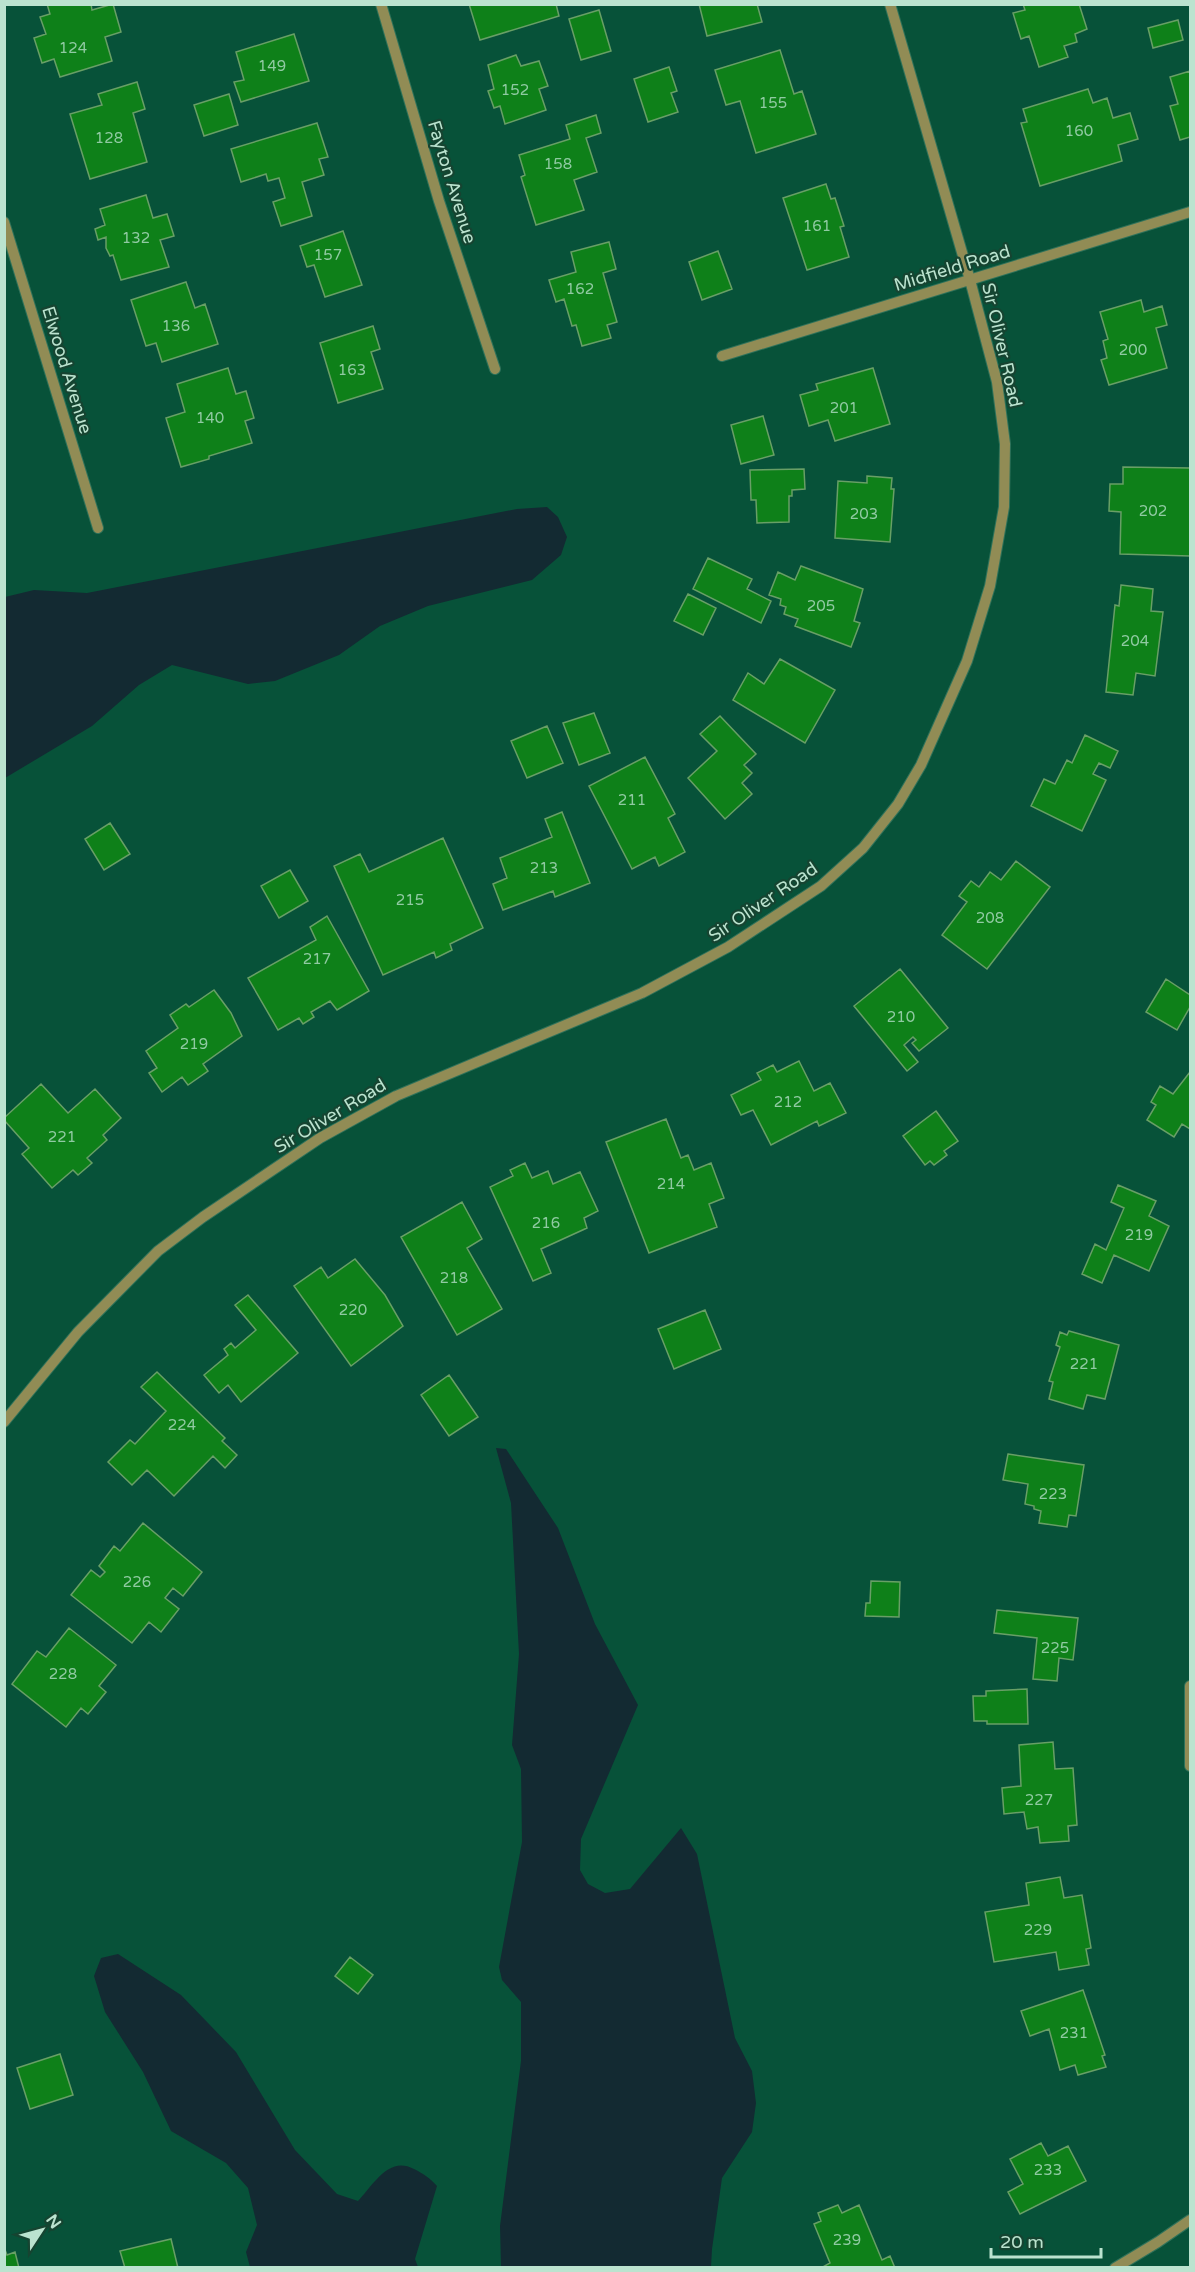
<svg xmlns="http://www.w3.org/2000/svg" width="1195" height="2272" font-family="'Varela Round',sans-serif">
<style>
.water{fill:#132a32}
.building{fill:#0e8019;stroke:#689f66;stroke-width:1.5}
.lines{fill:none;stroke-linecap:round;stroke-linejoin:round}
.minor-casing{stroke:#2f725a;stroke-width:12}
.minor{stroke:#918c55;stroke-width:10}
.labels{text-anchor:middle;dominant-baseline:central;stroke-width:4.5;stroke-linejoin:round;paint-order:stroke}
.number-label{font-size:15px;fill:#90caa2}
.street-label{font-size:18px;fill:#bbe3cf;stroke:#164431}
</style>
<rect width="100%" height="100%" fill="#075239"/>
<path class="water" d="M547,507L558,517L567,537L561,555L532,580L428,606L380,626L339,655L275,681L248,684L172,665L139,685L92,726L5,778V597L34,590L87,593L517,509Z
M496,1448L506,1449L558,1528L595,1624L638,1705L581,1839L580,1870L588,1884L605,1893L630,1889L681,1828L697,1854L735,2038L752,2071L756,2103L752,2132L722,2178L712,2249L711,2267H501L500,2226L521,2061V2002L502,1980L499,1967L522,1842L521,1769L512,1745L519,1654L511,1503Z
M118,1954L181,1995L236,2052L295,2150L337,2194L358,2201C373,2185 389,2155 414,2169C424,2174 430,2178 437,2186L415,2259L418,2267H250L246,2252L257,2225L248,2188L226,2163L171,2131L143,2072L105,2012L94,1976L101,1958Z"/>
<path class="building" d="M47,4H91L92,10L113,4L121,32L105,37L112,61L60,77L54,59L42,63L34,38L46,34L40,17L50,14Z
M469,4H556L559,16L480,40Z
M699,4H757L762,22L707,36Z
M1023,4H1079L1087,29L1075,34L1077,42L1064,46L1068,57L1039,67L1029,36L1021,39L1013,13L1025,10Z
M599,10L611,51L581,60L569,19Z
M1178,20L1183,40L1153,48L1148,28Z
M294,34L309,81L241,102L234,82L244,80L236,52Z
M780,50L794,94L802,91L816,134L756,153L740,101L726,105L715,70Z
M516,55L521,66L539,61L548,86L539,89L546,110L505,124L500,106L494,108L488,91L494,89L488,65Z
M669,67L677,91L671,93L678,112L648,122L634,79Z
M1190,71V137L1180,140L1170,106L1178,104L1170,77Z
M137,82L145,109L133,113L147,162L90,179L70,114L102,105L98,94Z
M1088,89L1093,103L1107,98L1113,118L1130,113L1138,139L1118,145L1122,161L1040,186L1021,123L1027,122L1023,109Z
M229,94L238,125L204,136L194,105Z
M596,115L601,133L586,138L597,172L574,180L584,210L536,225L521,177L525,175L519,155L570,139L566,125Z
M317,123L328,157L319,159L324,175L302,182L312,216L281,226L273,202L285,198L279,178L268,181L266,174L241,182L231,149Z
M826,184L831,199L835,198L844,226L840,227L849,257L807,270L783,198Z
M146,195L153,218L167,214L174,236L160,240L169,267L121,280L113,255L110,256L106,248V237L98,240L95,229L105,225L100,209Z
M343,231L362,285L325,297L314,265L307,267L300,246Z
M609,242L616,269L603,273L617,322L607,325L611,338L582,346L576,325L572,326L564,299L556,302L549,280L576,272L571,252Z
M718,251L732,289L702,300L689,262Z
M186,282L195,308L205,304L218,344L162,362L156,343L146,346L131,300Z
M1141,300L1144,312L1162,306L1167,325L1156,328L1167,368L1109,385L1101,360L1107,358L1103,341L1108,339L1100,312Z
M373,326L380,349L371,352L383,389L338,403L320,343Z
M228,368L236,394L246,391L254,418L245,421L252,443L209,456V459L181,467L166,418L185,412L177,384Z
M873,368L890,424L835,441L828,420L809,426L800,395L818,390L816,384Z
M763,416L774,455L741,464L731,425Z
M1123,467L1190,468V556L1120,554L1121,512L1109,511L1110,484H1123Z
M804,469L805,489L792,490V496H789V522L757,523L756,500H751L750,470Z
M867,476L892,478L891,489H894L890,542L835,538L838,481L867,483Z
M708,558L752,579L747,589L771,601L761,623L693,589Z
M801,566L863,589L854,621L860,623L851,647L795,626L798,619L784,614L786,607L780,605L781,599L769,595L778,572L795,580Z
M1121,585L1153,589L1151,611L1163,612L1155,676L1136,673L1133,695L1106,692L1115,605L1119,606Z
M688,594L716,608L703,635L674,621Z
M780,659L835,690L805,743L733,700L748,673L764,684Z
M594,713L610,753L579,765L563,723Z
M720,716L756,754L744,765L752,773L742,783L752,794L725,819L688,778L717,751L700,734Z
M547,726L563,763L527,778L511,741Z
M1085,735L1118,751L1110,768L1099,763L1093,774L1106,780L1082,831L1031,806L1044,779L1055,784L1067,760L1072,763Z
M645,757L675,814L668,818L685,852L659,866L655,857L632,869L589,786Z
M562,812L590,883L555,897L553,891L503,910L493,884L507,878L500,858L552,837L545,819Z
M110,823L130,854L104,870L85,839Z
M443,838L483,928L450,944L452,950L436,958L434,952L383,975L334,866L360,854L369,872Z
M1016,861L1050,887L987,969L942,935L967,902L959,896L971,881L979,887L990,872L1001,880Z
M290,870L308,901L279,918L261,886Z
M327,916L369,991L337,1010L330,1001L311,1012L314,1017L303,1024L299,1018L278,1030L248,978L316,940L310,927Z
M900,969L948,1028L919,1051L912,1043L916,1040L913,1037L904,1045L918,1062L907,1071L854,1006Z
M1166,979L1190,995V1007L1177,1030L1146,1012Z
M214,990L231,1013L242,1036L203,1064L208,1071L188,1085L182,1077L162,1092L149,1073L157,1068L146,1051L178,1028L170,1015L186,1004L189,1007Z
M799,1061L814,1091L830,1083L846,1113L819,1126L817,1121L771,1145L753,1110L741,1115L731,1095L761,1080L757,1073L773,1065L777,1072Z
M1190,1072V1129L1182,1124L1174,1137L1147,1120L1156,1105L1151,1102L1160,1086L1173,1094Z
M41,1084L68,1113L95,1089L121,1118L103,1135L107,1140L87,1158L92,1163L78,1175L73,1170L52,1188L22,1154L29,1148L4,1120V1118Z
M936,1111L958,1141L944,1151L947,1155L934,1165L930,1161L925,1165L903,1136Z
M666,1119L681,1158L688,1155L694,1170L711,1163L724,1198L709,1204L717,1227L649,1253L606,1142Z
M525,1163L532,1178L548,1171L553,1184L580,1172L598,1211L584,1218L587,1228L541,1249L551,1273L533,1281L490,1187L513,1176L510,1170Z
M1118,1185L1156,1201L1149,1216L1169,1226L1149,1271L1114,1255L1102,1283L1082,1274L1095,1244L1106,1250L1124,1208L1111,1202Z
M462,1202L482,1239L467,1248L502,1309L457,1335L401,1237Z
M355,1259L385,1295L403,1326L351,1366L294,1286L321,1267L328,1278Z
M248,1295L298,1353L241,1402L228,1385L219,1393L204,1375L228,1355L224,1349L231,1343L235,1348L256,1330L235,1305Z
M705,1310L721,1349L674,1369L658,1329Z
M1069,1331L1119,1345L1105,1399L1087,1395L1083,1409L1049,1399L1053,1382L1049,1381L1060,1347L1056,1345L1060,1332L1067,1335Z
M157,1372L225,1438L222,1441L237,1455L225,1468L213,1456L174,1496L147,1470L132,1485L108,1462L130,1440L135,1444L166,1411L141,1387Z
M449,1375L478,1417L449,1436L421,1395Z
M1008,1454L1084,1465L1076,1516L1069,1515L1067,1527L1039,1523L1041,1511L1034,1509V1506L1025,1504L1028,1484L1003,1480Z
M143,1523L202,1572L183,1596L173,1588L165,1598L179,1609L161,1632L149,1622L132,1643L71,1595L91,1570L100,1577L105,1572L99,1566L114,1546L120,1551Z
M871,1581L900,1582L899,1617L865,1616L866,1603H870Z
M997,1610L1078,1618L1073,1660L1059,1658L1057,1681L1033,1679L1037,1638L994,1633Z
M69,1628L116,1665L99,1686L106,1692L88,1714L81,1708L66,1727L12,1684L37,1651L46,1657Z
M1027,1689L1028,1724H987V1721H974L973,1696H986V1691Z
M1053,1742L1055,1769L1073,1768L1077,1825L1068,1826L1069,1841L1040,1843L1038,1827L1027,1829L1024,1812L1004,1814L1002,1788L1021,1786L1019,1745Z
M1060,1877L1064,1898L1082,1895L1091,1948L1086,1949L1089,1965L1059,1970L1056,1952L994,1962L985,1912L1029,1905L1026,1883Z
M350,1957L373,1975L358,1994L335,1976Z
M1083,1990L1105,2055L1102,2056L1106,2067L1078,2075L1075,2065L1060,2070L1049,2029L1030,2036L1021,2011Z
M60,2054L73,2095L30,2109L17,2068Z
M1041,2143L1048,2156L1068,2146L1086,2181L1020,2214L1008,2192L1023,2184L1010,2159Z
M838,2205L842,2213L859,2205L882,2260L890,2256L895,2268H821L830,2263L814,2224L821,2221L818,2213Z
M171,2239L178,2268H125L120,2251Z
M4,2247L7,2255L15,2252L19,2268H4Z"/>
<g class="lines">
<defs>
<path id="minor" d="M381,4L439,201L495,369
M4,222L98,528
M722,356L1190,212
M4,1422L78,1332L158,1251L203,1217L320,1138L396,1096L642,993L728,947L821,886L863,848L898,804L921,765L967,661L990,586L1004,507L1005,444L997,382L970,280L890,4
M1190,1686V1766
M1115,2268L1158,2242L1190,2220"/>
</defs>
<use href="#minor" class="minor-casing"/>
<use href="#minor" class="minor"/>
</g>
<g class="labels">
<g class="number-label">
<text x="73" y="48">124</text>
<text x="272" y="66">149</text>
<text x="515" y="90">152</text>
<text x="773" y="103">155</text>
<text x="1079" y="131">160</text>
<text x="109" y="138">128</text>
<text x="558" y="164">158</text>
<text x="817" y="226">161</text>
<text x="136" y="238">132</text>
<text x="328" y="255">157</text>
<text x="580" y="289">162</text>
<text x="176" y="326">136</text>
<text x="1133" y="350">200</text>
<text x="352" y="370">163</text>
<text x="844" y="408">201</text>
<text x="210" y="418">140</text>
<text x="1153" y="511">202</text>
<text x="864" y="514">203</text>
<text x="821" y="606">205</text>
<text x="1135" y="641">204</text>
<text x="632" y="800">211</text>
<text x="544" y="868">213</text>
<text x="410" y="900">215</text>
<text x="990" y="918">208</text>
<text x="317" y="959">217</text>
<text x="901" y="1017">210</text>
<text x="194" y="1044">219</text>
<text x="788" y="1102">212</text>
<text x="62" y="1137">221</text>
<text x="671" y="1184">214</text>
<text x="546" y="1223">216</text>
<text x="1139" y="1235">219</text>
<text x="454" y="1278">218</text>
<text x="353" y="1310">220</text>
<text x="1084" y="1364">221</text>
<text x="182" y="1425">224</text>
<text x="1053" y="1494">223</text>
<text x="137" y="1582">226</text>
<text x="1055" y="1648">225</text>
<text x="63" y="1674">228</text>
<text x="1039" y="1800">227</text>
<text x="1038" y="1930">229</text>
<text x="1074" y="2033">231</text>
<text x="1048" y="2170">233</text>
<text x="847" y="2240">239</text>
</g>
<g class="street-label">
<text transform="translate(452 182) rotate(73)">Fayton Avenue</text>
<text transform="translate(952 268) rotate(-17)">Midfield Road</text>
<text transform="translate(1002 345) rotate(77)">Sir Oliver Road</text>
<text transform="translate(67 370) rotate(73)">Elwood Avenue</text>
<text transform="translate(763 902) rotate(-34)">Sir Oliver Road</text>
<text transform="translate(330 1116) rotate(-31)">Sir Oliver Road</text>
</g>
</g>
<rect width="1195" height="2272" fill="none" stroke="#bbe3cf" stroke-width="12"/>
<g transform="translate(42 2230) rotate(54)" stroke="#164431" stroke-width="4.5" paint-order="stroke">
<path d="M0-4.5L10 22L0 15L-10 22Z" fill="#bbe3cf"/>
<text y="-9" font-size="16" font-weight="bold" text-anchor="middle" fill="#bbe3cf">N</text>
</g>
<path d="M991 2248v9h110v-9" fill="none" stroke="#bbe3cf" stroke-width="3"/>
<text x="1000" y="2248" font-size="18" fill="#bbe3cf" stroke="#164431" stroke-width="4.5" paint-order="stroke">20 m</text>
</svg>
